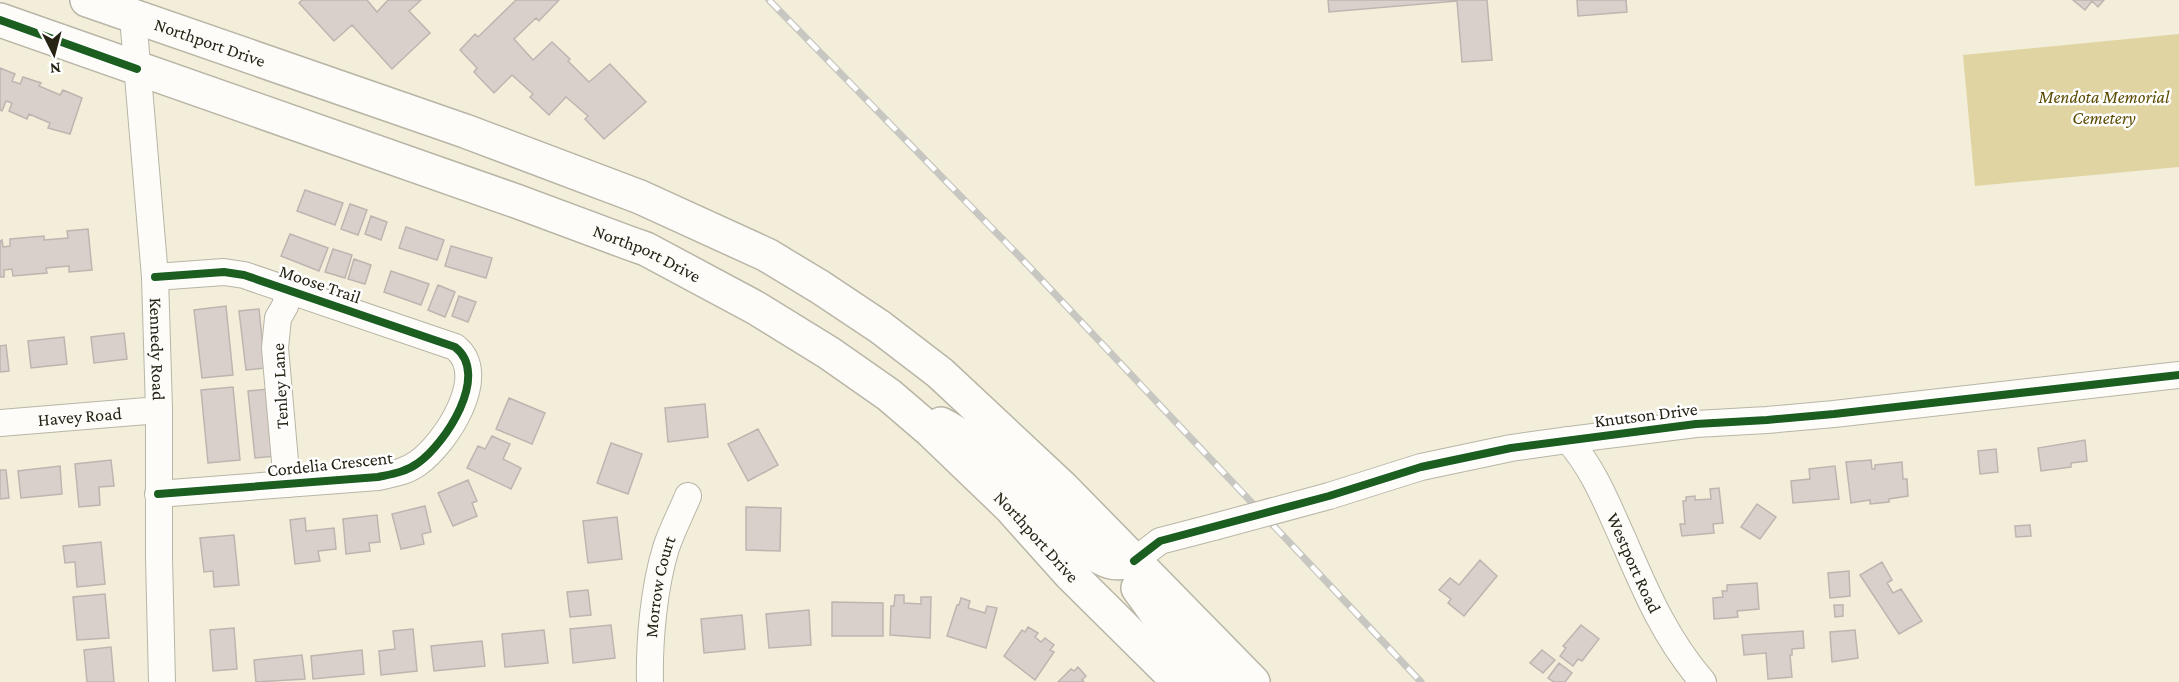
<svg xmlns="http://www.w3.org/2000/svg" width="2179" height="682" font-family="'Crimson Pro',serif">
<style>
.green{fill:#e1d4a3}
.building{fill:#d9d0cb;stroke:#bdb5b0;stroke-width:1.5}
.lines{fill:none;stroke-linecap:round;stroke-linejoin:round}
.minor-casing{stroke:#b9b5a6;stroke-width:28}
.major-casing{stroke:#b9b5a6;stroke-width:36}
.minor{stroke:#fdfcf9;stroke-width:26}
.major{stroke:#fdfcf9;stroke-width:33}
.rail-casing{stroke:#c8c6c0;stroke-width:7}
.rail{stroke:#fff;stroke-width:4.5;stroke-dasharray:14;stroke-linecap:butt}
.minor-bridge-casing{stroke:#b9b5a6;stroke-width:28;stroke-linecap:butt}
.minor-bridge{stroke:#fdfcf9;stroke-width:26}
.cycleway-casing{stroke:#fff;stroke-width:11}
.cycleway{stroke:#1b5e20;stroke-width:8}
.labels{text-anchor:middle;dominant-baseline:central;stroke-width:5;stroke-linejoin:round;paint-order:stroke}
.street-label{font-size:18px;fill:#262315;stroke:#fff}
.park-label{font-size:18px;font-style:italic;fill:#5b4b01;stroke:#fff}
</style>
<rect width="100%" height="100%" fill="#f2eeda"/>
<path class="green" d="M2179,34V167L1975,186L1963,55Z"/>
<path class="building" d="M302,0H367L377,12L388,0H421L409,11L430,33L392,69L352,25L334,41L299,3Z
M516,0H559L539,21L536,18L514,39L533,60L552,42L570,59L568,61L589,82L610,64L646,102L604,139L585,119L588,116L566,97L549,115L530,97L533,94L512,75L494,93L474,72L477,68L460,50L475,34L478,37Z
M1328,0H1487L1492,60L1462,62L1457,1L1329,12Z
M1577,0H1626L1627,12L1578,16Z
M2073,0H2104L2098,7L2092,1L2085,10Z
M0,68L15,74L12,81L20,84L23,77L41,83L39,86L60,95L63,90L82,98L70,134L48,128L50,123L29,114L27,119L9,111L12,103L6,101L2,111L0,110Z
M305,190L343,203L335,225L297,211Z
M350,204L367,210L358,235L341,229Z
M371,216L387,222L381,240L365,234Z
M406,227L444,240L437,260L399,248Z
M88,229L92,270L69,272V266L46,268L47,273L13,276L12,269L4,270V277H0V241L2,240L3,247L10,246V239L44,236V240L68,238L67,231Z
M290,234L328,248L319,271L281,256Z
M451,246L492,258L486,278L445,266Z
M333,249L352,255L345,278L325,272Z
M354,259L371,265L365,284L348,279Z
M391,271L429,284L421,305L384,292Z
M438,285L455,292L445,317L428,310Z
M459,296L476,302L468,322L452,316Z
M226,306L233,375L202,378L194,310Z
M259,309L265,368L246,370L239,311Z
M124,333L127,359L94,363L91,337Z
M64,337L67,364L31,368L28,341Z
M6,345L9,371L0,372V346Z
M233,387L240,460L208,463L201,390Z
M269,389L276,456L255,458L248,391Z
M509,398L545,413L532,444L496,429Z
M705,404L708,437L668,442L665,408Z
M758,429L778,465L748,481L728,444Z
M492,436L510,444L503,459L521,468L511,489L467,468L478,446L485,449Z
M2085,440L2087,461L2071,463V467L2041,471L2038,448Z
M611,443L642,454L628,494L597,483Z
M1996,449L1998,472L1980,474L1978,451Z
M111,460L114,486L99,487L100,505L79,507L75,464Z
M1871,460L1872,469H1875V465L1902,462L1903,479H1907L1908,496L1889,499V502L1870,504V500L1851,503L1846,462Z
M60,466L62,494L21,498L18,471Z
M1835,466L1839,499L1793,503L1791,481L1810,479L1809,469Z
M0,470H6L9,498L0,499Z
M468,480L477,501L472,503L477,516L453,526L438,493Z
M1719,488L1723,523L1713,524L1714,533L1682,536L1680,524H1685L1683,501H1686V497L1695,496V500L1711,499L1710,489Z
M1757,504L1776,517L1760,539L1741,527Z
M425,506L431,532L422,534L424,544L401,549L392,514Z
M746,507L781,508L780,551L746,550Z
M377,515L380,542L369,543L370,551L346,554L343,519Z
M617,517L622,559L588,563L583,521Z
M305,518L306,531L334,528L336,549L318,551L320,561L295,564L290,520Z
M2030,525L2031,536L2016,537L2015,526Z
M234,535L239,585L214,587L213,571L204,572L200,538Z
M101,542L105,584L77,587L75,562L65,563L63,546Z
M1480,560L1497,576L1464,616L1448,603L1451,599L1439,590L1450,578L1459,585Z
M1882,562L1892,580L1887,583L1893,593L1901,589L1922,621L1899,634L1860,575Z
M1849,571L1850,596L1830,598L1828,573Z
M1757,583L1759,609L1737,611L1738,617L1714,619L1713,598L1723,597L1722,591H1727V585Z
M588,590L591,615L570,617L567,592Z
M105,594L109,638L77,640L73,597Z
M895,595H904V603L921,604V597H931L930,638L890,635L891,606H894Z
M961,598L970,601L968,608L985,613L987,606L997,608L986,648L947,636L957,605H959Z
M832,602L883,603V636H832Z
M1834,605H1843V616L1835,617Z
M809,610L811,645L769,648L766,614Z
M742,615L745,649L704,653L701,619Z
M611,625L615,658L573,663L570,629Z
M1581,625L1599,639L1582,661L1578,659L1573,666L1560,656L1566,648L1563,646Z
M1028,627L1038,633L1035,637L1041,642L1045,638L1054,645L1050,650L1054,652L1035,680L1004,656L1022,630L1025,632Z
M234,628L237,669L213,671L210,630Z
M413,629L417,671L381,675L379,651L395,649L393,631Z
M544,630L548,663L505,667L502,634Z
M1855,630L1858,658L1832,662L1830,632Z
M1803,631L1804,648L1792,649V655H1790L1792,677L1768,679L1766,653L1744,655L1742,635Z
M482,641L485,666L434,671L431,646Z
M111,647L114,682H87L84,650Z
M362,650L364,674L313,679L311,656Z
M1542,650L1555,660L1543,673L1530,663Z
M302,655L305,679L256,682L254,660Z
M1559,663L1572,673L1565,682H1554L1548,678Z
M1078,667L1086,676L1082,680L1084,682H1058L1071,669L1074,671Z"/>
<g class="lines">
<defs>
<g id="minor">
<path id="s1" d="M133,17L155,277L159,410V558L162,682"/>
<path d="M155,277L224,272L244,275L455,347C491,375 445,444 418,463C406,472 392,474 378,477L158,494"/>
<path id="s2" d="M0,423L159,410"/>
<path id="s3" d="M1568,440C1594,469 1607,504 1623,539C1646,592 1665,638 1703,682"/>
<path d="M287,484L275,348L278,318L285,306L289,290"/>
<path d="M1329,496L1421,467L1511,448L1568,440L1696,424L1767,420L1834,414L2179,375"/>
<path d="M1134,561L1160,541L1214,527"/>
<path id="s4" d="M650,682C649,641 654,587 666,548C672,530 681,513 688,496"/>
</g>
<g id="major">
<path id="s5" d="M87,0L465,131L640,197L767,255L820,287L880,327L940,373L1063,488L1253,682"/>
<path id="s6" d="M0,20L516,201L629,243L646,249L756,308L829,353L889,395L931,431L1010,507L1070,574L1179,682"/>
<path d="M941,424C969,440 998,455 1021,477C1045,501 1079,553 1111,562C1118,564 1126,562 1134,561"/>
<path d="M1138,588L1182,649L1213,682"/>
</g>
</defs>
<use href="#minor" class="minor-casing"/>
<use href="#major" class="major-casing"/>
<use href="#minor" class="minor"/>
<use href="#major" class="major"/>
<defs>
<path id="rail" d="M769,0L1021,258L1421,682"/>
</defs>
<use href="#rail" class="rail-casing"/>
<use href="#rail" class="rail"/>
<defs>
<path id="minor-bridge" d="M1214,527L1329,496"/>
</defs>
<use href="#minor-bridge" class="minor-bridge-casing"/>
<use href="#minor-bridge" class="minor-bridge"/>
<defs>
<path id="cycleway" d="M0,20L137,69
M155,277L224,272L244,275L455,347C491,375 445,444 418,463C406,472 392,474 378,477L158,494
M1134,561L1160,541L1329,496L1421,467L1511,448L1696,424L1767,420L1834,414L2179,375"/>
</defs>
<use href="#cycleway" class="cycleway-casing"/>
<use href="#cycleway" class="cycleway"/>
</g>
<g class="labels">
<g class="street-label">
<text stroke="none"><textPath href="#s5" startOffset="130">Northport Drive</textPath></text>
<text stroke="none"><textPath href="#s6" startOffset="688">Northport Drive</textPath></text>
<text transform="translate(320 284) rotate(19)">Moose Trail</text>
<text stroke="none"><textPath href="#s1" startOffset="333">Kennedy Road</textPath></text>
<text transform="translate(280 386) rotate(-93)">Tenley Lane</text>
<text transform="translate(1646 415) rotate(-7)">Knutson Drive</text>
<text stroke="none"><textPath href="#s2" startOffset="80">Havey Road</textPath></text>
<text transform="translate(330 464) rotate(-6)">Cordelia Crescent</text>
<text stroke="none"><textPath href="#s6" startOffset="1174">Northport Drive</textPath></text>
<text stroke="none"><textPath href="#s3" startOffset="140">Westport Road</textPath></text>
<text stroke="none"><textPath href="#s4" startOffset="96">Morrow Court</textPath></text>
</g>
<g class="park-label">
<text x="2104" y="97">Mendota Memorial<tspan x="2104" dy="21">Cemetery</tspan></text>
</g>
</g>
<g transform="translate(54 54) rotate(174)" stroke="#ffffff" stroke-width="4.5" paint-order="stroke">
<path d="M0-4.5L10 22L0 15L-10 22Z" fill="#262315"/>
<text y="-9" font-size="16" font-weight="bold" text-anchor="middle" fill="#262315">N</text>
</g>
</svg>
